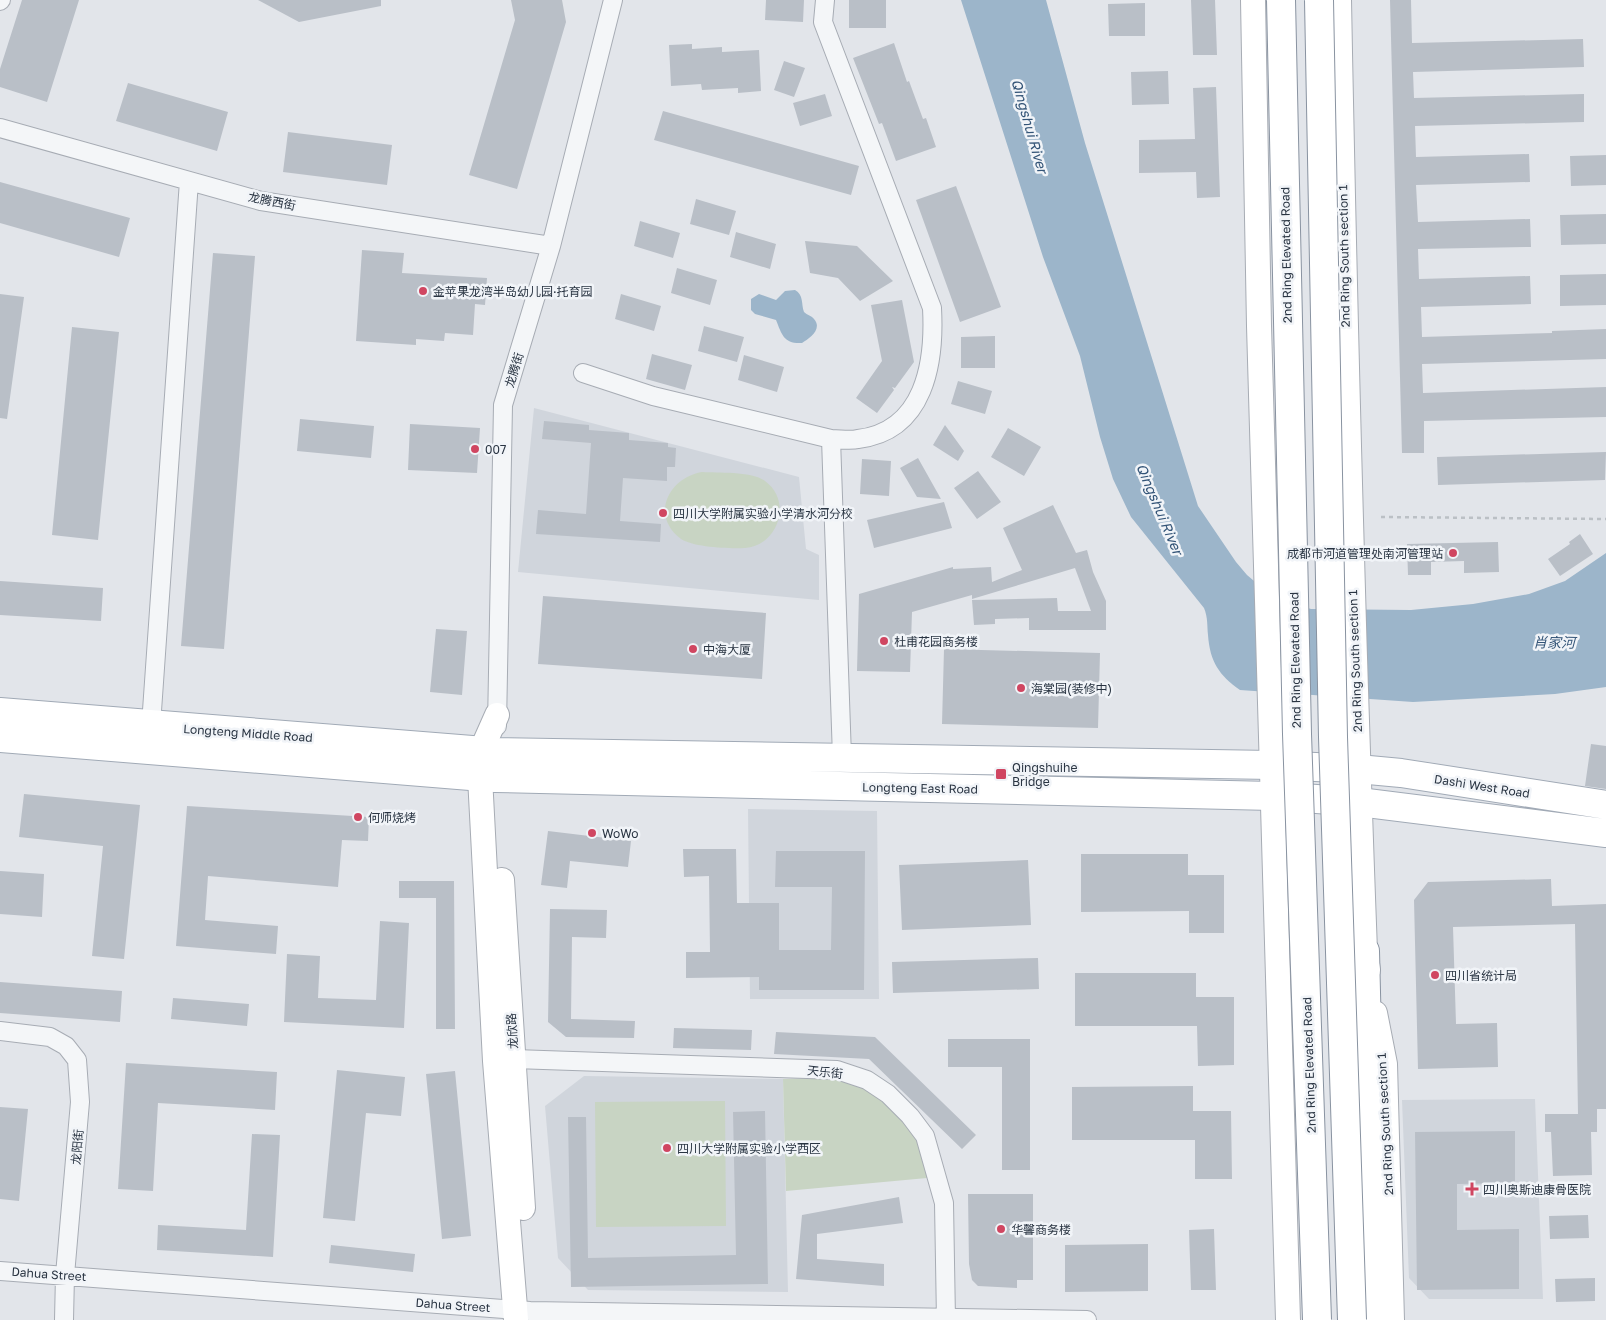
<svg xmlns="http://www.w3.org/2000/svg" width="1606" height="1320" font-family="'Golos Text','Noto Sans SC',sans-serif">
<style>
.built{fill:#d0d5dc}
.green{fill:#c8d4c3}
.water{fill:#9cb5ca}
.building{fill:#b9bfc7}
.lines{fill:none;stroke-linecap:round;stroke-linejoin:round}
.street-casing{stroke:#a7acb4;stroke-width:20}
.secondary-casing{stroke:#a7acb4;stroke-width:26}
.primary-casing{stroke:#a1aab6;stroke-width:30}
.highway-casing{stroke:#8993a1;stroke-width:30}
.path{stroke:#bbc0c5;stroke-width:2.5;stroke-dasharray:4 4;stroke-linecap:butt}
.street{stroke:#f4f6f8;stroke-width:18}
.secondary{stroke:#fff;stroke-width:24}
.primary{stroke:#fff;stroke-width:28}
.highway{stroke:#fff;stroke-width:28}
.highway-bridge-casing{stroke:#8993a1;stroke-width:30;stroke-linecap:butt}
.highway-bridge{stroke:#fff;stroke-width:28}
.poi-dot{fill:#d04661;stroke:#f1f4f8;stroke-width:2}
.labels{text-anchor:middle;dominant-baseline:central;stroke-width:5;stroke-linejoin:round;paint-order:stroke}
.street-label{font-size:12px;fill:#293442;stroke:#f1f4f8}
.poi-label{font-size:12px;fill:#293442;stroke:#f1f4f8;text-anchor:start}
.water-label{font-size:14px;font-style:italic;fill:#335477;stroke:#f1f4f8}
</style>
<rect width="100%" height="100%" fill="#e2e5ea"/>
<path class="built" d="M534,408L799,477L806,549L819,555V600L518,572Z
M748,809L877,811L879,999H750Z
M584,1076L783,1079L788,1292L588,1290L558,1258L545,1106Z
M1535,1099L1543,1299H1429L1409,1278L1402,1100Z"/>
<path class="green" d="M702,472C718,473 752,471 765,481C793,501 778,546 745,548C729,549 693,547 681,539C650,516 668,478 702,472Z
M783,1079C801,1079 821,1077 838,1080C864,1085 893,1101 909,1124C920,1140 924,1160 927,1178L786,1191Z
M725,1101L726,1226L596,1227L595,1102Z"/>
<path class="water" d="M961,0H1046L1085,143L1198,506L1236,562L1247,575L1273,597L1311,609L1411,610L1473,604L1529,594L1565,581L1606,553V687L1555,694L1413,702L1240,690C1219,675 1210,662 1208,635C1207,625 1208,618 1204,608L1131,517L1113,479L1100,437L1080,356L1043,257Z
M795,290C804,295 801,304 804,312C807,315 812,316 814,319C823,329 809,339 802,343C784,344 782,335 776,320L755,314L751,310V299L759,294L776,300L785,291Z"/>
<path class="building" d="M22,0H79L47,102L0,87V69Z
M258,0H381V6L299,22Z
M511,0H562L566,22L517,189L469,175L515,20Z
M766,0H804L803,22L765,20Z
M849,0H886V28H849Z
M1191,0H1215L1217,55H1193Z
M1390,0H1411L1412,43L1583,39L1584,67L1413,72L1414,98L1584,94V122L1415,126L1416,157L1529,154L1530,182L1416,185L1418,222L1530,219L1531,247L1418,249L1419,279L1530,276L1531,304L1421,307L1422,337L1552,333V331L1606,329V359L1422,364L1423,393L1606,387V417L1424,421V453H1402Z
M1145,3V36H1109L1108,4Z
M894,43L907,82L909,81L923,119L926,118L936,147L896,161L882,123L879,124L853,58Z
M692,44V49L722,47V52L759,50L761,91L738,93V88L702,90L701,84L671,86L669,45Z
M784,61L805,68L794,97L774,90Z
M1168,71L1169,104L1132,105L1131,72Z
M128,83L228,112L217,151L116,121Z
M1216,87L1220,197L1197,198L1196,172L1139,173V140L1195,139L1193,88Z
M825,94L832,116L800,126L793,103Z
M663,111L859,166L851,195L654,140Z
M288,132L392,145L387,185L283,172Z
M1606,155V185L1571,186L1570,156Z
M0,182L130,218L119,257L0,223Z
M956,186L1001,307L960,322L916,200Z
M696,199L736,211L729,235L690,224Z
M1606,214V244L1561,245L1560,215Z
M640,221L680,233L673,258L634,246Z
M736,232L776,244L770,269L730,257Z
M805,241L857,246L893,281L860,301L838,278L810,273Z
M362,250L404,253L402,273L487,278L485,305L475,304L473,335L445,333L444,341L416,339V345L356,341Z
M213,253L255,256L224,649L181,646Z
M677,268L717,280L710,305L671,293Z
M1606,274V305L1560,306V275Z
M0,294L24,297L7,419L0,418Z
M621,294L661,306L654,331L615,319Z
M902,300L914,362L895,388L892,387L894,390L877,413L856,398L882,361L871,305Z
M704,326L744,337L737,362L698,351Z
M72,327L119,332L98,540L52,535Z
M995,336V368H961V337Z
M652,354L692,365L685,390L646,379Z
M744,355L784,367L777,392L738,380Z
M958,381L992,391L985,414L951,404Z
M300,419L374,426L371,458L297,451Z
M544,421L589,425V430L629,433V440L668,443V447L676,448L675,467H667V481L623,478L620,521L661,524L660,542L536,534L538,510L586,514L591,443L542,439Z
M410,424L480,428L477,473L408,470Z
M945,425L964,451L958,461L933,445Z
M1008,428L1041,447L1024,476L991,457Z
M1606,452L1605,480L1438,485L1437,457Z
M918,458L941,499L917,497L900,468Z
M862,459L891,461L889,496L860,494Z
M978,471L1001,502L977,519L954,488Z
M944,502L952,528L874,548L867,520Z
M1053,505L1076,553L1087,550L1093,572L1106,601V630H1029V618L995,619V624L974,625L972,600L1057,598L1058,611H1091L1075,568L972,599V595L912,612L910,672L857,671L859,594L953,567V569L991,567L992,582L1022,570L1003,528Z
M1580,534L1593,554L1560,576L1548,559L1570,544L1569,542Z
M1498,542L1499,572L1464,573V561L1431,562V575H1408L1407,544Z
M0,581L103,588L101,621L0,615Z
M543,596L766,613L762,679L538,664Z
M436,629L467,631L462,695L430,692Z
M944,649L1100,653L1098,728L942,724Z
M1591,744L1606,746V789L1585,786Z
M24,794L140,805L124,959L92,956L103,846L19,837Z
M187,806L369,817L368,841L342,840L338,887L208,876L205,920L278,926L276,954L176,946Z
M548,831L631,841L628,867L570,861L567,888L541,885Z
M683,849H736L737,903H779V950H831L832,887H775L776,851H865L864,990H759V977L686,978V952H710L709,876L684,877Z
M1081,854H1188V875H1224V933H1189V911L1081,912Z
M1028,860L1031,925L902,930L899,865Z
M0,871L44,874L42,917L0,914Z
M1551,879L1552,906L1606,904V1109H1597V1132H1591L1592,1175L1553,1176L1551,1132H1545V1114H1578L1575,924L1453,927L1456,1024L1497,1023L1498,1067L1418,1069L1414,900L1428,882Z
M399,881H454L455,1029H436V898H399Z
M550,909L607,910L606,938L572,937L571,1019L635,1021L634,1038L566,1037L548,1022Z
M380,921L409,923L404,1028L284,1022L287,954L320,956L318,998L376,1000Z
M1038,958L1039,989L893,993L892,962Z
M1075,973H1196V997H1234V1065L1198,1066L1197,1026H1075Z
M0,982L122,991L120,1022L0,1013Z
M173,998L249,1004L247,1026L171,1019Z
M674,1028L752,1030L751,1050L673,1048Z
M776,1032L875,1037L976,1135L962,1149L869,1059L774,1054Z
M948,1039H1030V1170H1002V1067H948Z
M126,1063L277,1072L275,1110L158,1103L153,1191L118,1189Z
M337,1070L405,1077L401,1116L366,1113L355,1221L323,1218Z
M455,1071L471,1236L442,1239L426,1074Z
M1193,1086V1111H1231L1232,1179H1195V1140H1072V1087Z
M0,1107L28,1109L19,1201L0,1199Z
M765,1111L768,1284L571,1287L568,1117H586L588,1258L736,1255L733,1112Z
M1515,1131V1183L1457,1184V1230L1519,1229V1289L1417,1290L1415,1132Z
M252,1134L280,1135L273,1257L157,1250L158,1225L246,1230Z
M968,1194H1033V1280H1017V1288L978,1286L972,1280L969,1264Z
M899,1197L903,1223L817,1234V1259L884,1264V1286L796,1279L802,1215Z
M1588,1215L1589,1238L1550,1239L1549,1216Z
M1214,1229L1216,1290H1191L1189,1230Z
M1148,1244V1291L1065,1292V1245Z
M331,1245L415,1254L413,1272L329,1263Z
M1595,1278V1301L1556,1302L1555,1279Z"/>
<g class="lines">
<defs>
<path id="street" d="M825,0L823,22L932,308C935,362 925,431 858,439C850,441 840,439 831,439L842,757
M0,1L1,0
M0,128L261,201L551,246
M583,373L653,396L831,439
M151,725L189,181
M497,726L503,405L551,246L613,0
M0,1031L50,1037L66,1046L77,1060L80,1102L65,1275L64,1320
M514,1059L837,1070L867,1080L888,1094L910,1116L925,1136L944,1203L946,1320
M0,1271L530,1311L1087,1320"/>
<path id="secondary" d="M1253,0L1259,326L1288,1320
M1339,0C1345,317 1353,634 1365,951L1368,970
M497,715L481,751L480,777L495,1061L516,1320
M502,880L523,1208
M1375,1013L1385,1064L1392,1320"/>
<path id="primary" d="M0,712L497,752L1273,765L1358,769L1401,773L1606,805
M0,738L495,778L1274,796L1359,802L1606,833"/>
<path id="highway" d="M1365,951L1374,1320"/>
</defs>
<use href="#street" class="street-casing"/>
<use href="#secondary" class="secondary-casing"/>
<use href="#primary" class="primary-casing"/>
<use href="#highway" class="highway-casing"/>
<path class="path" d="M1381,517L1606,519"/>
<use href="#street" class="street"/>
<use href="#secondary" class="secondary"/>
<use href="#primary" class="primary"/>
<use href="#highway" class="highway"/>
<defs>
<path id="highway-bridge" d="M1281,0L1297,734L1317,1320
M1319,0L1333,737L1352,1320"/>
</defs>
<use href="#highway-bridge" class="highway-bridge-casing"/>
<use href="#highway-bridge" class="highway-bridge"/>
</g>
<g class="poi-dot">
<circle cx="423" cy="291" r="5"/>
<circle cx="475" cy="449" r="5"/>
<circle cx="663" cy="513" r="5"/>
<circle cx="1453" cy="553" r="5"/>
<circle cx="884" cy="641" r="5"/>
<circle cx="693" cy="649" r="5"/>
<circle cx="1021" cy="688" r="5"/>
<rect x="995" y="768" width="12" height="12" rx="2.5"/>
<circle cx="358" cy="817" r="5"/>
<circle cx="592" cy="833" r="5"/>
<circle cx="1435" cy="975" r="5"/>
<circle cx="667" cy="1148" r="5"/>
<path d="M1469.5 1181.5h5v5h5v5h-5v5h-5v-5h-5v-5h5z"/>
<circle cx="1001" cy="1229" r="5"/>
</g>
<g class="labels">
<g class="street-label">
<text transform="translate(272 201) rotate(11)">龙腾西街</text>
<text transform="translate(1286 255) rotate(-91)">2nd Ring Elevated Road</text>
<text transform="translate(1344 256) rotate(-91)">2nd Ring South section 1</text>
<text transform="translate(514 370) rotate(-73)">龙腾街</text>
<text transform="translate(1295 660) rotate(-91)">2nd Ring Elevated Road</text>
<text transform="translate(1355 661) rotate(-92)">2nd Ring South section 1</text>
<text transform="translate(248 733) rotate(4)">Longteng Middle Road</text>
<text transform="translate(1482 786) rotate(9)">Dashi West Road</text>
<text transform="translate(920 788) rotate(1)">Longteng East Road</text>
<text transform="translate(512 1031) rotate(-94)">龙欣路</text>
<text transform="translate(1309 1065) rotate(-92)">2nd Ring Elevated Road</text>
<text transform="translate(825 1072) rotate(6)">天乐街</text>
<text transform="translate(1385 1124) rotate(-93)">2nd Ring South section 1</text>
<text transform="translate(77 1147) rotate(-85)">龙阳街</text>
<text transform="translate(49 1274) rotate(4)">Dahua Street</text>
<text transform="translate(453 1305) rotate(4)">Dahua Street</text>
</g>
<g class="poi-label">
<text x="433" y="291">金苹果龙湾半岛幼儿园·托育园</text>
<text x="485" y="449">007</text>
<text x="673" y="513">四川大学附属实验小学清水河分校</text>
<text x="1443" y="553" text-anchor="end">成都市河道管理处南河管理站</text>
<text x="894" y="641">杜甫花园商务楼</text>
<text x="703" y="649">中海大厦</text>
<text x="1031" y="688">海棠园(装修中)</text>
<text x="1012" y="767">Qingshuihe<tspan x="1012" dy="14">Bridge</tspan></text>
<text x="368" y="817">何师烧烤</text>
<text x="602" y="833">WoWo</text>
<text x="1445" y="975">四川省统计局</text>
<text x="677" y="1148">四川大学附属实验小学西区</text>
<text x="1483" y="1189">四川奥斯迪康骨医院</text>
<text x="1011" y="1229">华馨商务楼</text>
</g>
<g class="water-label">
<text transform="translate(1030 126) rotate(74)">Qingshui River</text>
<text transform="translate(1160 509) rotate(67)">Qingshui River</text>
<text transform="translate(1554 642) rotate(1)">肖家河</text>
</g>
</g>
</svg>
